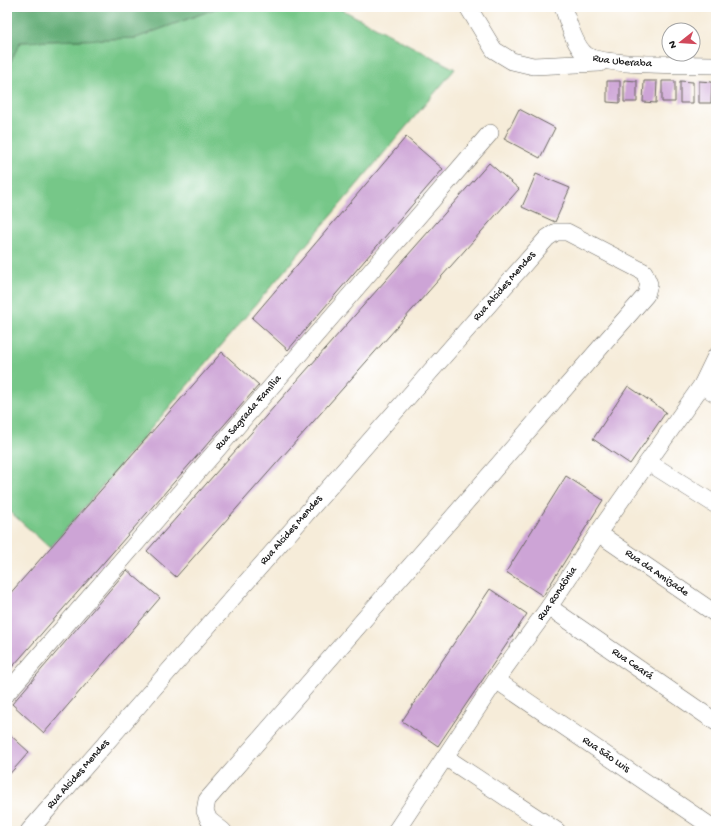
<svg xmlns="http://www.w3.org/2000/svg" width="723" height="838" font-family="'Gochi Hand',sans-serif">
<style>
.green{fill:#76c788;stroke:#497252}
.forest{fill:#60ac74;stroke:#3e6448}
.building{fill:#cda4d6}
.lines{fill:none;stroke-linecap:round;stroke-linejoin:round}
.street-casing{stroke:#68655e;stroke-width:18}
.path{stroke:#68655e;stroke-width:2.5;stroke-dasharray:1 3;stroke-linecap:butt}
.street{stroke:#fff;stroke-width:17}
.labels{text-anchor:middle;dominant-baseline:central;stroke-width:4;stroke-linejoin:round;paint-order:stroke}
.street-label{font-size:11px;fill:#1c1c1c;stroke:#fff}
</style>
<rect width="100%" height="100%" fill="#fff"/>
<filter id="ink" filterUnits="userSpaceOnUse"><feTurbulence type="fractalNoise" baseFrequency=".025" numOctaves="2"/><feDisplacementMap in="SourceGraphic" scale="8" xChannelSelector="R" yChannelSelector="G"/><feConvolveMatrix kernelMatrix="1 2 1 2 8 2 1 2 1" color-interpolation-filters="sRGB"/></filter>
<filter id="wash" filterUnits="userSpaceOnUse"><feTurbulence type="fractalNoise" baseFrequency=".012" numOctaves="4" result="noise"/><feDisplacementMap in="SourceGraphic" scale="16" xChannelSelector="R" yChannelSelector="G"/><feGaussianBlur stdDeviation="0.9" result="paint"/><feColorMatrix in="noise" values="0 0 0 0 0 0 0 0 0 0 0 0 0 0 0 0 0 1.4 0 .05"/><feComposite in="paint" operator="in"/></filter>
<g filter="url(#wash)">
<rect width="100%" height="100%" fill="#f6ecd9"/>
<path class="green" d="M220,7H337L455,69L50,548L7,509V69L20,42L136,38Z"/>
<path class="forest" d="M7,7H82L89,9L93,7H220L136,38L20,42L7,69Z"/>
<g id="blocks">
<path class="building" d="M624,80L637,81V102H624Z
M607,81H620V103L607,102Z
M644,81H657L656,103L643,102Z
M662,81H675V102H662Z
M680,81L693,82V103H680Z
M699,81L712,82L711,103H699Z
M519,109L555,128L540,158L504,139Z
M406,137L443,169L288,350L252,318Z
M489,163L519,189L176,577L147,551Z
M536,174L570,188L555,222L522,207Z
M222,352L259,385L7,673V597Z
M628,386L666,412L630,464L593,439Z
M566,476L603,500L543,596L506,572Z
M127,570L160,598L44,733L12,704Z
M490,589L527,614L438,746L402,721Z
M7,732L29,752L7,777Z"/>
</g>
</g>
<g filter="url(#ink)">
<use href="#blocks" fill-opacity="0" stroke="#68655e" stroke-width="1"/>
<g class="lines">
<defs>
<g id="street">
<path d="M468,7L494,50L512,61L533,66L600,63"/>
<path id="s1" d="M563,7C568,21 574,45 585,54C599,67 692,64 716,65"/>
<path d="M702,385L716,394"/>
<path d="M648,462L716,505"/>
<path id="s2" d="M598,533L716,614"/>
<path id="s3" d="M549,607L716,722"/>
<path id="s4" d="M496,680L716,830"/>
<path id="s5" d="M7,693L490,133"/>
<path d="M445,757L557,831"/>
<path id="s6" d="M29,831L547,238L556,232H567L644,272L649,284L646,295L207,800L205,811L209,820L223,831"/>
<path id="s7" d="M396,831L496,680L549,607L598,533L702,385L716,356"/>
</g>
</defs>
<use href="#street" class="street-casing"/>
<path class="path" d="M7,563L9,561"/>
<use href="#street" class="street"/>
</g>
</g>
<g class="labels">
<g class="street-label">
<text stroke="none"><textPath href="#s1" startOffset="91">Rua Uberaba</textPath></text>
<text stroke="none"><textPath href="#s6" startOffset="723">Rua Alcides Mendes</textPath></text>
<text stroke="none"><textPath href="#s5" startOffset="370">Rua Sagrada Família</textPath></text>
<text stroke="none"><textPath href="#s6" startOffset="399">Rua Alcides Mendes</textPath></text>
<text stroke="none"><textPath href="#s2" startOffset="71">Rua da Amizade</textPath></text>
<text stroke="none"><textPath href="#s7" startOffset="287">Rua Rondônia</textPath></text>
<text stroke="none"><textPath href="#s3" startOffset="101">Rua Ceará</textPath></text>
<text stroke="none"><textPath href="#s4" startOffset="133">Rua São Luis</textPath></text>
<text stroke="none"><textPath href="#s6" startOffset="75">Rua Alcides Mendes</textPath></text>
</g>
</g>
<rect width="723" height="838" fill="none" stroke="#fff" stroke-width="24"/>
<g transform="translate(681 42) rotate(253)"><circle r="19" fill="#ffffff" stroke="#a4a4a4"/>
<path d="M0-3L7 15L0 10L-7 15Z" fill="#d1495b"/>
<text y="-6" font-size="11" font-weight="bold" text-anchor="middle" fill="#1c1c1c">N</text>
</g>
</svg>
